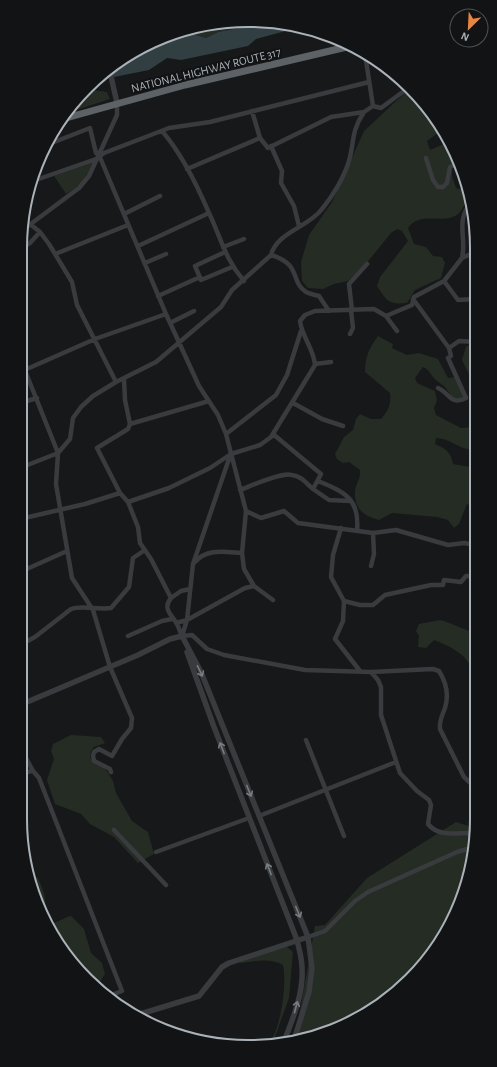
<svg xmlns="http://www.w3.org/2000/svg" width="497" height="1067" font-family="'Alegreya Sans',sans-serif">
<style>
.green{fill:#242c24}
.water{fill:#313e42}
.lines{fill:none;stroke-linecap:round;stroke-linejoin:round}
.minor{stroke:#393b3e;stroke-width:4.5}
.tertiary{stroke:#393b3e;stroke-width:5.5}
.trunk{stroke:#5d6266;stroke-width:7}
.oneway{stroke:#777c82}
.labels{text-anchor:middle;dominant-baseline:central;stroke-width:4;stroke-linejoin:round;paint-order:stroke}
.street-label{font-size:12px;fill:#aab2b9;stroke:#121314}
.rim{fill:none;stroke:#aab2b9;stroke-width:2}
</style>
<rect width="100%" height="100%" fill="#171819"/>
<path class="green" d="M248,20L265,23L218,32L206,38L190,33L158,42H155L161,37Z
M87,89L107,92L110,99L70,112L85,90Z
M409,89L430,109L442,130L427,141L430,150L446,143L452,148V176L456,188L463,190L468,199C465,203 463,209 460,212C447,227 421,209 408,228L414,244L426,247L433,256L442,257L445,263L441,278L415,290L407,303C388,305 387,301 377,286L380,277L408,241L402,231L397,229L391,233L365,265L348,281L334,284L323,289L308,288L302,281L301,262L309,235L332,202L364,131Z
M95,160C88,175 81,186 66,194L54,176Z
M378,336L393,344L392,348L407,355L419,353L438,359L448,378L456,377L465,397C451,405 451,393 444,386C441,384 438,382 436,380C431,376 430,370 423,367L415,378L417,383L435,391L437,400L434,408L436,415L461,428L473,427C475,432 476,444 476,449C461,452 451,438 436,438L435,444C446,449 451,452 453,464L476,468V508L467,504L459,524L454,528L448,520L437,517L392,513L379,520C364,516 354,509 355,491C356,484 361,478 360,470L349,462L343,463L337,459L335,454L344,437L353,430L356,419L360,414L371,419H381C389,410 391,404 390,393L365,372C365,357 369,348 378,336Z
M471,344H475L476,391L472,389L469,374L462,360L466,347Z
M440,620C453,623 464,631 476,632L477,686C473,680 474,674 471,668C467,654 447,645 434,640L426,648L418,647L419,636L416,631L419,624Z
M71,735L101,737L105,743L94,747L91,751L90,758L107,771L113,781L116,793L132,821L148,832L154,854L138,863L114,837L90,824L81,814L55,804L47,780L54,759L51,751L53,744Z
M456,822L475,828L460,906L420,969L363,1016L295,1039L315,926L325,925L367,878Z
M29,874L38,878C43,891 48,897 43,911L32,892Z
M71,916L84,929L91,953L102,963L105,974L100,982L99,988L77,969L50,923C57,924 64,917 71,916Z
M286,946L293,952L289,998L272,1045H268C281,1029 287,985 283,965C270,958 256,961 241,963L238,961Z"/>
<path class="water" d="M265,23L293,29L256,39L248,46L181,60L167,58L149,70L114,77L111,71L104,76L155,42H158L190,33L206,38L218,32Z"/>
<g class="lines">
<path class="minor" d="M373,106L381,108L408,88
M252,111L260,138L268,148L331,117L364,112L373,106L365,54
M162,131C182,154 197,185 209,213C221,238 225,259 244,281
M49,144L90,128L96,153L99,155L166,314L199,386L218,415L226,434L246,511L242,553L244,569L254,586L245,588L187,620L176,623
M271,146L282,171L281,183L294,206L299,226
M426,158L433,180L438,187H443L447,183L450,167L455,165L463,175
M187,169L260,138
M33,181L96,159L104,153L169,128L210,122L369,82
M124,214L160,196
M30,224L40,232
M24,229L79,188L89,176L117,115V103
M138,246L209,213
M223,247L244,239
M20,250L30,243L40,232L49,244L72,282L77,305L116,382
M225,252L195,266L201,280L232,267
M55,254L128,225
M271,255C277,232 309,227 322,209C332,197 343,179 348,164C355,143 350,133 364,112
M462,258C467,238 455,221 471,203
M145,263L166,254
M444,281L458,300L475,299
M158,296L200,277
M413,299L449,348L451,356L448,358L466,398C450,406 450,393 438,388
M352,310L349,284L367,264
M386,316L397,331
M170,323L194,311
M350,334L353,328L351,310
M449,348L459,341L475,342
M20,358L58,453L56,484L72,578L93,610L110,667L132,718L131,728L122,739L112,756L99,749L94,752L93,756L94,761L110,769L111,772
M315,364L331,362
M20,372L95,339L166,314
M20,403L37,398
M293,403L322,419L343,426
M130,424L209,401
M226,434L276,395L287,375L301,331
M273,434L321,474L313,489L329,500L350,501
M20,468L58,453L70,439L73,418L81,407L93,396L116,382L156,362L221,307L232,290L271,255C302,264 290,282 306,292C310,294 315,295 319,296L329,311
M318,481C345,492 360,499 357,531
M240,490C251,486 281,472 292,475C301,476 306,483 313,489
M120,493L97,448L128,429L130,424L125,400L124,379
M128,502L138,527L140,543L151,559L171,598L181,591L190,589
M246,511L261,518L284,511L298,523L373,533L396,530L448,545L464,543L476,545
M20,519L85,504L120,493L128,502L169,488L210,468L231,454L260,445L271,437L315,365C314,349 302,337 300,321L305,315L315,311L374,309L386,316L412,305L414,297L444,281L462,258L475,252
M341,528L333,555L331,577L344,601L343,621L335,639L360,671
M20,542L23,547
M195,562C207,548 225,552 242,553
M371,566L374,554L373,533
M20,572L67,551
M254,586L273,600
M171,598C162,609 172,615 177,624C179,628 180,632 182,636
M344,601L360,605H373L385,595L431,585H443L444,580L461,582L466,576H476
M128,636L162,621L172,619
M182,636L192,635L207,649L224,655L305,670L371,672L378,680L381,687V715L400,773L417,791L429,800L431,805L428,824C439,838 458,832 474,833
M182,636L187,620L193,564L230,456
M20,645L35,637L71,609C82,605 98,610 111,608L129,587L133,558L145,550
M371,672L433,669L439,671C446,682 449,695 445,708C442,716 439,721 440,729L464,777L477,789
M306,740L344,836
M20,747L33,771L39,778L122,991L109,996
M20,773L33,771
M259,816L396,762
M114,830L166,885
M156,852L249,818
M308,937L325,931L355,901L368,892L457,852L471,848"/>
<path class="tertiary" d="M110,72L117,103
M182,636L201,672L308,937L312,968L309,992L294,1040
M187,652L214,727L297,940C299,949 302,958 302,968C304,993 292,1021 283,1044
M20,705L138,655L170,639L182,636
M134,1016L199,996L222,967L229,963L308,937"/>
<path class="trunk" d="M66,118L185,85L351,46"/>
</g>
<defs><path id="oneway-shaft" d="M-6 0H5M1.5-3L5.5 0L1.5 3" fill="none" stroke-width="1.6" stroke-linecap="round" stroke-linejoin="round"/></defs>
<g class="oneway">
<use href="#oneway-shaft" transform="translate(200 671) rotate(64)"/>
<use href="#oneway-shaft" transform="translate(222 748) rotate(-111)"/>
<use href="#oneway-shaft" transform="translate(249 791) rotate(68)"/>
<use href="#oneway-shaft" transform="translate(269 869) rotate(-111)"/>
<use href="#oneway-shaft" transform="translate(298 912) rotate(68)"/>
<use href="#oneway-shaft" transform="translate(296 1007) rotate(-75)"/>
</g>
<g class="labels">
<g class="street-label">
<text transform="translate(206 70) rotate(-14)">NATIONAL HIGHWAY ROUTE 317</text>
</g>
</g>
<path d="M0 0H497V1067H0ZM248 27H249A221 221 0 0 1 470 248V819A221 221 0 0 1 249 1040H248A221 221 0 0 1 27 819V248A221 221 0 0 1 248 27Z" fill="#121314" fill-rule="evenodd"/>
<path class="rim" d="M248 27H249A221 221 0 0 1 470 248V819A221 221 0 0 1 249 1040H248A221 221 0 0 1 27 819V248A221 221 0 0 1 248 27Z"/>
<g transform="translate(469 28) rotate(204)"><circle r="19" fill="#121314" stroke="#4f5356"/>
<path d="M0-3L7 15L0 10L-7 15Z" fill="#e98540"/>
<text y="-6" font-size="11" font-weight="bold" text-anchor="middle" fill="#aab2b9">N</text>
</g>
</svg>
